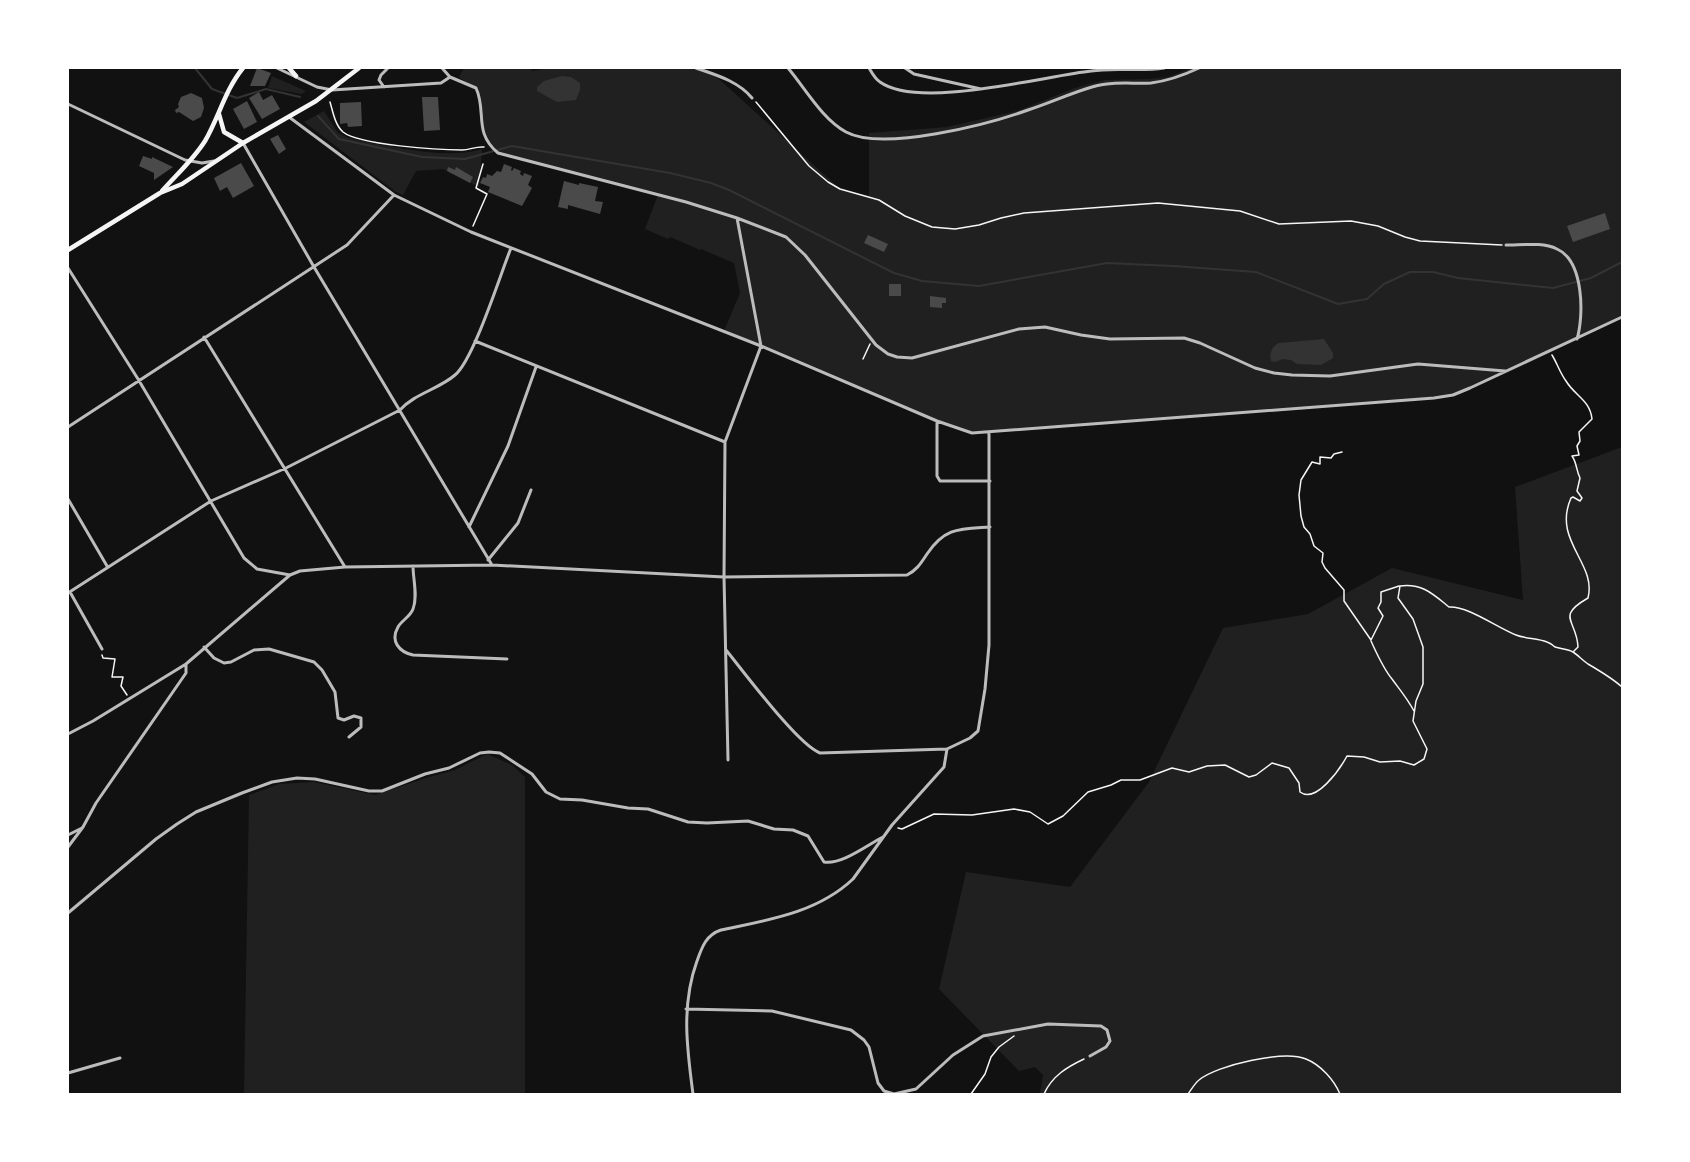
<svg xmlns="http://www.w3.org/2000/svg" width="1690" height="1162" font-family="Figtree,sans-serif">
<style>
.green{fill:#202020}
.water{fill:#333}
.lines{fill:none;stroke-linecap:round;stroke-linejoin:round}
.stream{stroke:#333;stroke-width:2}
.building{fill:#4a4a4a}
.path{stroke:#f5f5f5;stroke-width:1.5}
.minor{stroke:#bcbcbc;stroke-width:3}
.primary{stroke:#f5f5f5;stroke-width:4.5}
</style>
<rect width="100%" height="100%" fill="#111"/>
<path class="green" d="M464,68H529L533,71L549,68H699L719,79L840,189L869,196V133L947,127L1017,111L1075,88L1105,80L1149,79L1168,77L1192,68H1622V317L1453,395L1434,398L990,433L964,431L724,331L740,293L734,263L701,249L700,250L670,237L668,239L645,229L658,195L498,153L482,131L478,91L459,77Z
M272,76L306,91L302,94L268,88Z
M324,111L338,133L348,138C384,145 447,161 482,149L479,187L443,169L416,171L403,195L396,192L304,122Z
M1622,447V1094H1040L1043,1075L1035,1067L1019,1071L939,989L966,872L1070,887L1149,782L1223,628L1308,614L1392,568L1523,600L1515,487Z
M487,754L512,765L525,777V1094H244L249,795L279,784L314,782L375,795L426,778L455,770Z"/>
<path class="water" d="M562,76L571,77L580,83V90L576,100L557,102L537,91V87L544,81Z
M1324,339L1333,353V358L1321,365L1297,364L1291,360L1283,359L1275,362L1271,361C1269,354 1272,346 1279,343Z"/>
<g class="lines">
<path class="stream" d="M195,68L212,89L237,98L266,89L300,97
M318,116L339,139L422,157L465,159L512,146L670,173L711,183L729,190L894,273L922,281L979,286L1107,263L1173,266L1256,272L1338,304L1367,299L1384,284L1410,272H1433L1458,278L1553,288L1591,278L1622,262"/>
</g>
<path class="building" d="M257,68L271,73L265,86H250Z
M259,92L263,100L272,95L280,109L262,119L249,98Z
M191,93L202,98L204,108L201,117L193,121L179,112L176,113L175,110L179,107L178,104L181,97Z
M422,97H438L440,130L424,131Z
M247,101L257,122L244,129L233,109Z
M361,102L362,126L348,127L347,123L340,124V103Z
M278,135L286,149L279,154L270,139Z
M143,156L152,159V157L173,167L154,180V173L139,166Z
M241,163L254,186L233,198L227,187L220,191L214,178Z
M504,164L512,167L511,170L512,171L514,168L521,171L520,174L523,176L524,173L532,176L528,185L532,188L522,206L488,192L490,187L480,183L483,177L486,178L487,174L492,176L497,171L501,172Z
M448,167L455,170L456,167L473,177L470,183L447,171Z
M564,181L579,185V183L598,187L595,201L603,202L600,214L568,205V209L558,207Z
M1605,213L1610,229L1573,242L1567,226Z
M868,235L888,244L884,252L864,243Z
M889,284H901V296H889Z
M930,296L946,298V303H942V308L930,307Z"/>
<g class="lines">
<path class="path" d="M330,102C333,112 335,125 343,132C359,145 439,150 462,150C470,150 476,146 484,147
M756,102L809,166L828,182L840,189L879,200L905,216L932,227L955,229L979,225L1001,218L1024,213L1158,203L1240,211L1279,224L1351,221L1378,226L1405,237L1420,241L1502,245
M473,226L487,194L476,188L483,164
M1552,355C1557,363 1560,373 1566,381C1575,396 1590,400 1592,419L1579,432L1580,441L1577,446L1579,455L1572,456C1577,463 1576,470 1580,478L1577,491L1582,498L1580,501L1573,497L1571,498C1552,541 1597,563 1588,598C1555,617 1577,620 1578,647L1574,651
M863,359L870,344
M1342,452L1334,454L1331,458L1320,457V464L1312,462L1301,480L1299,495L1301,516L1304,527L1310,534L1314,546L1323,553L1322,562L1325,568L1344,590V601L1371,640L1383,616L1378,608L1381,602V592L1399,586
M1371,641C1377,654 1383,668 1392,679C1400,690 1407,698 1414,711
M102,655L103,658L115,659L112,677H123L121,686L127,695
M898,828L902,829L934,814L972,815L1014,809L1030,812L1048,824L1063,816L1088,792L1111,785L1121,780H1140L1172,768L1189,772L1207,766L1225,765L1249,777L1256,775L1272,763L1289,768L1299,783L1300,792C1316,804 1340,769 1347,756L1364,757L1380,762L1400,761L1414,765L1424,759L1427,749L1413,721L1416,701L1423,684V647L1413,619L1398,598L1400,586C1422,583 1433,594 1449,607C1468,606 1496,627 1516,635C1526,639 1537,638 1547,642C1550,643 1553,645 1555,647C1561,649 1568,649 1573,652C1578,655 1582,660 1588,664C1600,671 1612,678 1622,687
M971,1094L985,1074L991,1057L999,1047L1014,1036
M1044,1094C1052,1076 1067,1067 1084,1059
M1188,1094C1191,1090 1195,1083 1199,1080C1217,1065 1284,1050 1306,1059C1321,1065 1334,1080 1340,1094"/>
<path class="minor" d="M277,68L317,87L332,90L441,83L450,77
M442,68L450,77L476,88C487,112 473,132 498,153L686,202L737,218L786,237L805,255L876,345L888,354L897,357L912,358L1019,329L1045,327L1081,335L1110,339L1184,338L1200,343L1255,368L1274,373L1292,375L1330,376L1418,364L1505,371
M696,68C716,75 738,81 752,98
M788,68C805,88 822,119 846,132C883,152 989,124 1028,110C1050,103 1071,93 1092,87C1111,81 1132,84 1151,83C1168,81 1184,75 1199,68
M869,68C872,73 875,79 880,82C919,110 1044,76 1091,71C1115,67 1140,72 1164,68
M905,68L914,74L981,89
M384,87L379,80L381,75L388,68
M68,104L185,160L202,163L214,161
M289,117L394,195L471,232L761,346L937,421L972,433L1434,398L1453,395L1470,388L1622,317
M243,143L314,267L492,565
M1506,245C1522,245 1543,242 1557,249C1584,261 1584,316 1577,339
M68,268L138,379L244,558L257,569L290,575
M204,337L345,567
M475,341L725,442
M937,421V476L940,481H990
M68,427L347,245L394,195
M68,499L107,566
M469,527L508,446L536,367
M488,560L518,523L531,490
M413,566C413,579 418,596 413,609C410,617 402,620 398,627C390,641 399,652 413,655L507,659
M70,592L102,649
M68,593L211,501L286,468L400,410C414,394 439,389 455,375C474,359 500,275 511,248
M204,647L214,658L224,663L231,662L254,650L269,649L314,662L322,670L335,692L338,718L344,720L354,716L361,718V727L349,737
M726,650C744,672 798,745 820,753L947,749L970,738L978,731L985,689L989,645V433
M68,734L93,721L186,664L290,575L300,571L345,567L492,565L724,577L907,575C917,570 921,563 927,554C945,527 960,529 990,527
M728,760L724,577L725,442L761,346L737,218
M68,835L82,828
M68,847L83,827L96,803L186,673V664
M68,913L156,839L177,824L196,812L242,793L272,782L297,778L315,779L369,791H382L425,774L449,768L480,753L489,752L500,753L532,774L546,792L560,799L582,800L628,808L648,809L688,822L707,823L748,821L774,829L793,830L808,836L824,862C842,865 867,845 883,837
M686,1009L772,1011L851,1030L864,1040L869,1047L878,1083L884,1091L894,1094L916,1089L953,1055L983,1036L1048,1024L1101,1026L1107,1030L1110,1041L1106,1047L1090,1056
M68,1073L120,1058
M693,1094C687,1049 681,1005 697,961C702,947 706,935 721,930C768,920 817,913 853,879L892,825L944,767L947,749"/>
<path class="primary" d="M289,68L296,76
M219,114L224,132L243,143
M162,191C177,174 193,160 205,141C219,117 225,90 243,68
M68,250L160,193L182,184L243,143L316,101L359,68"/>
</g>
<rect width="1690" height="1162" fill="none" stroke="#ffffff" stroke-width="138"/>
</svg>
